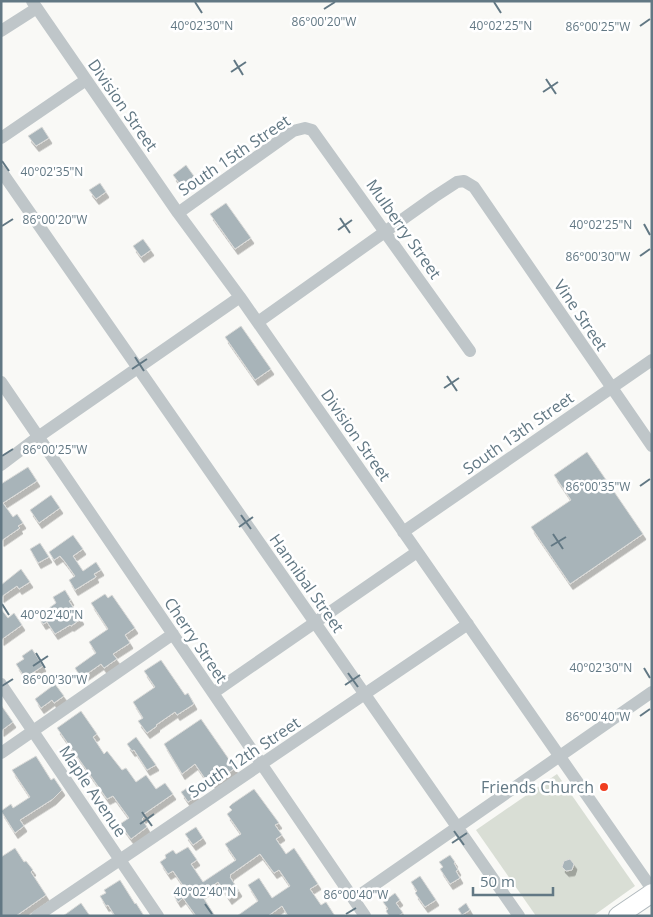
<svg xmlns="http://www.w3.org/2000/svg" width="653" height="917" font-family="'Open Sans',sans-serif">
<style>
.green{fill:#d9ded5}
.building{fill:#a8b4b9;stroke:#dbdbd9;filter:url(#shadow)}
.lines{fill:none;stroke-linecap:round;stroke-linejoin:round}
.secondary-casing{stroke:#b2babe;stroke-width:20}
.minor{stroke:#bfc6c9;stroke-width:12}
.secondary{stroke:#fff;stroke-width:18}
.ticks{fill:none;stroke:#627884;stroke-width:2}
.poi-dot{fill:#f03e20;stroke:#fff;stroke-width:2}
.labels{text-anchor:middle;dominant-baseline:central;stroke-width:5;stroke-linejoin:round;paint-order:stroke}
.street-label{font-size:16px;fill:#627884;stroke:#fff}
.poi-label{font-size:16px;fill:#627884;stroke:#fff;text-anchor:end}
.ticks-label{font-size:12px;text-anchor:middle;fill:#627884;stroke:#fff;stroke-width:5;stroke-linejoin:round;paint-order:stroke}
</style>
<defs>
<filter id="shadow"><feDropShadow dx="3" dy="5.5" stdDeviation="0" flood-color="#0004"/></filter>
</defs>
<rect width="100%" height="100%" fill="#f9f9f6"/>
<path class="green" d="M557,774L635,886L593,916H536L476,830Z"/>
<path class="building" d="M42,127L49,138L36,146L28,136Z
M186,165L196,179L183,188L173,175Z
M100,183L106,192L96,199L89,190Z
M226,203L251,238L235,249L210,214Z
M143,239L151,250L141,257L133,246Z
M241,326L271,369L255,380L225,337Z
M587,452L643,534L570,584L531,527L571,500L554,475Z
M28,467L37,481L3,503L13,517L17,514L23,523L18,526L20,528L1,541V484Z
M51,495L60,508L39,523L30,510Z
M73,535L83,549L73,556L83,571L96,562L101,570L94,574L96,577L75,590L69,580L75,576L65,562L60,556L54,560L49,552Z
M40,543L49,557L38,563L30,549Z
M21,569L30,582L19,589L17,586L1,597V585Z
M65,590L71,600L69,601L81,619L71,626L70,625L55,634L47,622L43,624L38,616L56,603L53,597Z
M105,594L108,598L112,595L135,628L125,635L130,643L113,654L117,659L104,668L101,664L81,678L75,668L96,653L89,642L108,629L91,603Z
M1,609L8,618L14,613L22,625L1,640Z
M32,649L43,666L25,678L16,664L24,659L22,656Z
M161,660L185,695L188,693L194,704L177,715L175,712L156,725L157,726L147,733L138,721L143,718L133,702L155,687L144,671Z
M55,684L64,696L54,703L52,700L41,708L35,699Z
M1,705L13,722L1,731Z
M81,711L97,734L93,737L104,754L107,751L122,770L126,768L136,782L146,775L156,789L165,783L173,794L144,814L145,816L142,819L147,827L131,839L120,824L129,818L113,796L107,799L57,728Z
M201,719L235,768L213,784L209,778L206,780L195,764L182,774L164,744Z
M136,737L156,765L147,770L134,750L132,751L127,744Z
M36,756L51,780L54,778L62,790L53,799L20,820L24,826L15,833L1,811L11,804L13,808L30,797L12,770Z
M190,786L197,796L188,802L181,792Z
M254,789L279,823L275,825L282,835L276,839L286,854L294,848L318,884L310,889L321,905L326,902L335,916H288L282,906L268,916H237L258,901L248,885L259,878L272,898L290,886L279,870L274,873L260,854L230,875L231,876L230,877L239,891L229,899L218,882L201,894L215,916H196L183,898L178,902L173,894L184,887L173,871L168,874L160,862L166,858L165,855L173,850L176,854L188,847L197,860L191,864L203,882L236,860L225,844L241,834L227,814L232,810L229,807L232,804Z
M196,827L203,838L193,845L185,834Z
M15,848L24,862L26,861L33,870L31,872L46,895L16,916H1V857Z
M450,855L455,862L454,863L458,870L456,871L460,878L450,884L440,869L443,867L439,862Z
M570,859L574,864L572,870L566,871L562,867L564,861Z
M420,876L436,900L425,907L415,893L417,891L411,882Z
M120,880L135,904L136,903L144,916H115L108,905L106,906L100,896L106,893L104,890Z
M395,893L400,900L396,903L403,913L398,916H389L386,911L388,909L383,902Z
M81,903L90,916H63Z
M466,903L470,910L462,915L458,909Z"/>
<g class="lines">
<defs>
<path id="secondary" d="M618,916L652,893"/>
</defs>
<use href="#secondary" class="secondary-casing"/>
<path class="minor" d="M32,1L178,213L240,297L652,889
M1,31L37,8
M1,138L86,80
M1,171L519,916
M178,213L293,131L305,128L312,130L470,351
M258,322L434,197L457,182L464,181L474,187L652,446
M1,382L365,916
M1,465L38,437L240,297
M403,532L652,360
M1,684L158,916
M213,693L417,552
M1,753L173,634
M354,899L652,692
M37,916L468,624"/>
<use href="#secondary" class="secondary"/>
</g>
<path class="ticks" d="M195,2L202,13M494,2L501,13M324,9L335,2M640,26L650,19M234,60L243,75M231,72L246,62M546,79L556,94M543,92L558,82M2,161L9,171M340,218L350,233M644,224L650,235M2,226L13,219M338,230L352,220M640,256L650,249M135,357L144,371M132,369L147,359M447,376L457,391M444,388L459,378M2,456L13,449M640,486L650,479M241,515L251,529M239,527L253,517M553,534L563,549M551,546L566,537M2,604L9,615M36,653L45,668M33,666L48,656M644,668L650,678M348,673L358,687M345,685L360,675M2,686L13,679M640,716L650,709M142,812L152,826M140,824L154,814M454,831L464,845M452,843L467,833M205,904L212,914M346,914L356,908"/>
<circle class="poi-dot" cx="604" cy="787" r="5"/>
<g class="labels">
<g class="street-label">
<text transform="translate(123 105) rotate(55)">Division Street</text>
<text transform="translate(234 155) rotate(-34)">South 15th Street</text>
<text transform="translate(404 229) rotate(55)">Mulberry Street</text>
<text transform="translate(581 315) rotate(56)">Vine Street</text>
<text transform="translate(518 433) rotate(-35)">South 13th Street</text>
<text transform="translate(356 435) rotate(55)">Division Street</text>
<text transform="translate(307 583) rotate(55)">Hannibal Street</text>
<text transform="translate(196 640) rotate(56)">Cherry Street</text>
<text transform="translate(244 757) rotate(-34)">South 12th Street</text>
<text transform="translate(93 791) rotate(56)">Maple Avenue</text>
</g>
<g class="poi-label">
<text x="594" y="787">Friends Church</text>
</g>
</g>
<g class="ticks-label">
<text x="324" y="26">86°00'20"W</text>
<text x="202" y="30">40°02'30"N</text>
<text x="501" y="30">40°02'25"N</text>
<text x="598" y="31">86°00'25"W</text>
<text x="52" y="176">40°02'35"N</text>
<text x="55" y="224">86°00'20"W</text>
<text x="601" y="229">40°02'25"N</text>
<text x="598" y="261">86°00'30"W</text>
<text x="55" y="454">86°00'25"W</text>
<text x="598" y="491">86°00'35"W</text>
<text x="52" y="619">40°02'40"N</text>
<text x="601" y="672">40°02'30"N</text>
<text x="55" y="684">86°00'30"W</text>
<text x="598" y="721">86°00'40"W</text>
<text x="205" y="896">40°02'40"N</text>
<text x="356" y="899">86°00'40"W</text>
</g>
<rect width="653" height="917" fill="none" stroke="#627884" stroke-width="5"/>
<path d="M473 887v8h80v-8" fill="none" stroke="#627884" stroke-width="2.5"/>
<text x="480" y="887" font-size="15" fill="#627884" stroke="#ffffff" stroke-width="4" paint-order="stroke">50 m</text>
</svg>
